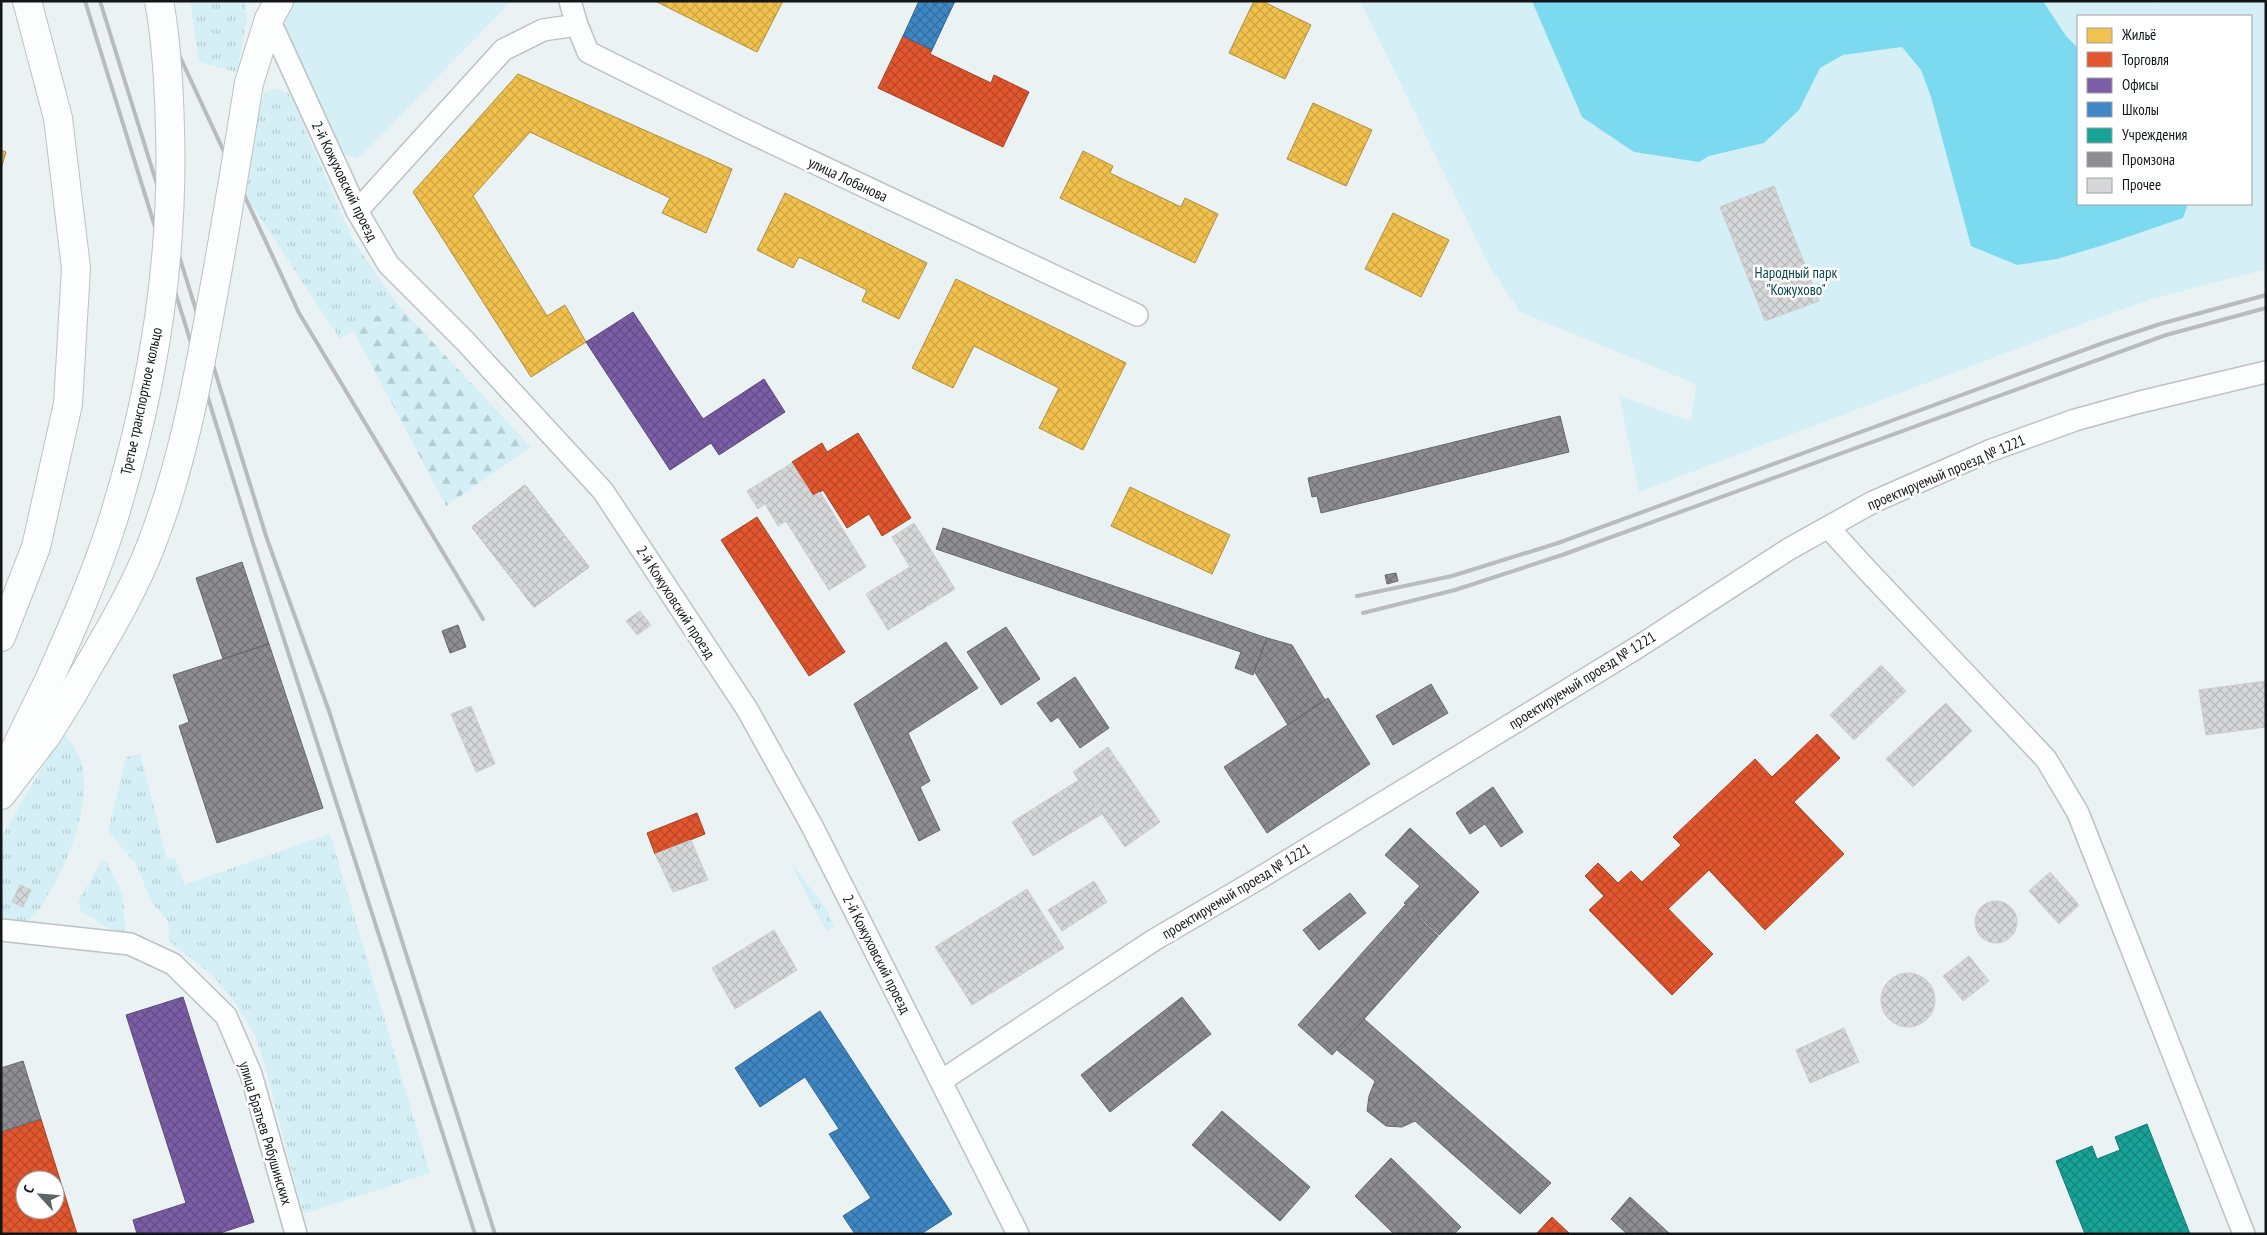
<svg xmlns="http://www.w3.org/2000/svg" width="2267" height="1235" font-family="'PT Sans Narrow',sans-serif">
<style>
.grass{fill:url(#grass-tufts)}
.forest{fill:url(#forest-firs)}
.green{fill:#d4eff6}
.water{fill:#7bdaef}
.homes{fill:url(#homes-cross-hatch);stroke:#af8e3e}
.shops{fill:url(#shops-cross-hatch);stroke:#a54427;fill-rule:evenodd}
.offices{fill:url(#offices-cross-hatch);stroke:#5c487c}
.schools{fill:url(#schools-cross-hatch);stroke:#326691}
.public{fill:url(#public-cross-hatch);stroke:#167972}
.industry{fill:url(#industry-cross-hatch);stroke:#68696d}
.building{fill:url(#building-cross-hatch);stroke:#cbcccc}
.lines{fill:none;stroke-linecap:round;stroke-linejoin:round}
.minor-casing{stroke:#bcc2c3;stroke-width:24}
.secondary-casing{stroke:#bcc2c3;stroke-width:30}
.primary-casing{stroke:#bcc2c3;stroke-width:30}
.minor{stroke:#fcfdfd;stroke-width:21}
.secondary{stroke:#fcfdfd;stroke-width:28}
.primary{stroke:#fcfdfd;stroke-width:28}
.rail{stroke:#b9bbbc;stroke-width:4}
.secondary-bridge-casing{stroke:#bcc2c3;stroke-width:30;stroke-linecap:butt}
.primary-bridge-casing{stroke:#bcc2c3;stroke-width:30;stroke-linecap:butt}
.secondary-bridge{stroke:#fcfdfd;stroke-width:28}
.primary-bridge{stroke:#fcfdfd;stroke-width:28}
.labels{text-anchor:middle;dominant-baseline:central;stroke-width:5;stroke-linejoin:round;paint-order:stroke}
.street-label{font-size:15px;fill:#121618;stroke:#fff}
.park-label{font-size:15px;fill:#094551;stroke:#fff}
</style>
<defs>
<pattern id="grass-tufts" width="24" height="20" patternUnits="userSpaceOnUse" patternTransform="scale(1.25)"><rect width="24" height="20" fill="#d4eff6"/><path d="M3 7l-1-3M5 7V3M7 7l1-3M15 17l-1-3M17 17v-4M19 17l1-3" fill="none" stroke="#b5ccd2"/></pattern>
<pattern id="forest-firs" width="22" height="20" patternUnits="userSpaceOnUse" patternTransform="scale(1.25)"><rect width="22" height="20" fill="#d4eff6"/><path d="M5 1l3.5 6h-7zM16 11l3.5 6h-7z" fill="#b5ccd2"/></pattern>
<pattern id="homes-cross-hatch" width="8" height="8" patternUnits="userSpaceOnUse" patternTransform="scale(1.25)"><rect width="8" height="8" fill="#f2c14e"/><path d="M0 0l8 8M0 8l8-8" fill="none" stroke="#cea543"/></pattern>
<pattern id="shops-cross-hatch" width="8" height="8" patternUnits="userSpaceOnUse" patternTransform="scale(1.25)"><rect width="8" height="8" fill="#e4572e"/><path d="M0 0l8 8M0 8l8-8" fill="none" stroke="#b74726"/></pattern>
<pattern id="offices-cross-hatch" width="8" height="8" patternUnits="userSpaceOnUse" patternTransform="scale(1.25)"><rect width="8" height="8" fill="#7b5ea7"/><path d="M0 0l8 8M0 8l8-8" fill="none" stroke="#634d87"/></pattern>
<pattern id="schools-cross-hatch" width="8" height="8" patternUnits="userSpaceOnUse" patternTransform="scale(1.25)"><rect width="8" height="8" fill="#3f88c5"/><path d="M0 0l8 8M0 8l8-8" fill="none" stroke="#336e9f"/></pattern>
<pattern id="public-cross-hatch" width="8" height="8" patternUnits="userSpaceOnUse" patternTransform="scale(1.25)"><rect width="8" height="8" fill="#17a398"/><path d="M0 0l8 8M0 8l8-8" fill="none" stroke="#13847b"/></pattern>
<pattern id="industry-cross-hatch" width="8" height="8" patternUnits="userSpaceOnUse" patternTransform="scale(1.25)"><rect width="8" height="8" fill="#8d8d92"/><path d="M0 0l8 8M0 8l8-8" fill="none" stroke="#727276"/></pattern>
<pattern id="building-cross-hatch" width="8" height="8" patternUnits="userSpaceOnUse" patternTransform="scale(1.25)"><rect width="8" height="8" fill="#d6d7d8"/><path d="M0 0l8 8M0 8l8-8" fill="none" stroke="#b7b8b9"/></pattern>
</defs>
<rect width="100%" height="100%" fill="#ebf2f4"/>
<path class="grass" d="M190,1H245L247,19L237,72L199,62Z
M276,88L289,94L297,107L306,132L354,242L397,304L340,339L246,196L260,104L266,92Z
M62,733C106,769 75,847 52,888C45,899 39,915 26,921C22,923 16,923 12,925L1,919V838Z
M140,754L167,859L175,857L184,885L330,834L430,1173L303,1214L266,1069L255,1035L232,998L212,975L169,941L168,921L152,903L136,864L108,831L126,757Z
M789,860L826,908L834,927L826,931Z
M102,861L107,862L123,895L125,933L110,929L81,911L78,901Z"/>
<path class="forest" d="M397,304L531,447L446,506L353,330Z"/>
<path class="green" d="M291,1H512C459,53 410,108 357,159L338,151L284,21Z
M1360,1H1532L1553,48L1634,152L1699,162L1709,156L1764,143L1819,69L1843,55L1903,47L1921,70L1931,97L1971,246L2017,265L2057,259L2107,244L2183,218L2188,204H2251V16H2078V48L2066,36L2043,1H2152L2154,4L2161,1H2266V269L2152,299L2095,319L1639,492L1619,396L1691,421L1696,384L1520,312L1490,267Z"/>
<path class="water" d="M1532,1H2043L2066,36L2078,48V204H2188L2183,218L2107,244L2057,259L2017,265L1971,246L1931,97L1921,70L1902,47L1843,55L1820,68L1799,110L1764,143L1709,156L1699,162L1634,152L1582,117Z"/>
<path class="homes" d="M655,1H783L757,52Z
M1254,1H1262L1311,25L1285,79L1229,53Z
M518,74L732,169L706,233L662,213L670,198L530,132L473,196L547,316L565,305L586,342L531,377L413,192Z
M1313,103L1372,130L1346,186L1287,159Z
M1,150L6,152L1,169Z
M1083,151L1113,166L1110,173L1181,207L1185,198L1218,214L1195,263L1060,198Z
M785,193L927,263L899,319L862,301L867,290L799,257L793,268L757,250Z
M1393,213L1449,240L1421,297L1365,269Z
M956,279L1126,363L1083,450L1039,428L1059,388L974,346L953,388L912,368Z
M1130,487L1230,535L1212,574L1111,526Z"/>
<path class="shops" d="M903,36L932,50L930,54L991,83L994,75L1029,92L1003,147L878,88Z
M858,433L911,518L882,536L869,514L847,528L823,490L813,496L792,462L822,443L827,452Z
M757,517L845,652L809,676L721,540Z
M1817,734L1840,758L1794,802L1844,854L1765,930L1709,870L1668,909L1642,882L1681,845L1673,837L1755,759L1772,777Z
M697,813L705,834L655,854L647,833Z
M1598,863L1618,883L1631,871L1713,954L1672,995L1589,910L1604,896L1585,876Z
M41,1119L77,1234H1V1132ZM25,1180H55V1210H25Z
M1552,1217L1570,1234H1536Z"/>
<path class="offices" d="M633,312L703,419L764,379L785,412L719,455L711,443L670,470L586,342Z
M183,997L254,1222L217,1234H137L133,1220L186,1203L126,1015Z"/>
<path class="schools" d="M919,1H955L932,50L903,36Z
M820,1011L952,1214L921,1234H855L843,1216L871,1198L829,1134L839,1129L805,1077L760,1107L735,1068Z"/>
<path class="public" d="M2147,1124L2190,1234H2085L2056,1161L2092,1146L2097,1159L2120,1150L2115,1137Z"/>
<path class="industry" d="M1560,416L1569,452L1321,513L1317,496L1312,497L1308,478Z
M525,485L589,567L534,607L472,527Z
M943,528L1267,638L1253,675L1235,668L1241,652L936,549Z
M242,562L269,644L223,659L196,578Z
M1396,573L1398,581L1387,584L1385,575Z
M458,625L466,647L450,653L442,631Z
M1006,627L1040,679L1001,705L967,652Z
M1267,638L1292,645L1325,700L1288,725L1254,671Z
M946,642L978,688L908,733L930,781L920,787L940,830L919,841L854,704Z
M269,644L323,808L217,843L179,726L189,722L173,675Z
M1075,677L1109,728L1080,748L1058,717L1051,722L1037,703Z
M1431,684L1448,713L1393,745L1376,716Z
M1328,698L1370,764L1267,833L1224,767Z
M1493,787L1523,832L1501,847L1485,824L1470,834L1456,813Z
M1410,828L1479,892L1439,935L1404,903L1420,886L1385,855Z
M1350,893L1366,913L1319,950L1303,930Z
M1405,905L1438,936L1332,1055L1298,1025Z
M1182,997L1211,1034L1110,1112L1081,1075Z
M1364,1019L1551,1183L1520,1214L1415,1121L1402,1127L1386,1126L1367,1111L1369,1096L1375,1081L1337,1050Z
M23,1061L41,1119L1,1132V1068Z
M1222,1111L1310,1187L1280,1221L1192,1145Z
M1391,1158L1461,1227L1454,1234H1394L1355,1196Z
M1630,1197L1670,1234H1627L1611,1219Z"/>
<path class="building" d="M1774,186L1819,301L1765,321L1720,207Z
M792,463L813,496L820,492L866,567L829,590L786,521L778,526L765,504L758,509L747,491Z
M525,485L589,567L534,607L472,527Z
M914,523L955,589L888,630L866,594L910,567L892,537Z
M640,611L651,625L637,635L626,621Z
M1881,665L1906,691L1854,740L1830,715Z
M2266,681V727L2206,735L2199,690Z
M1946,703L1972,731L1913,787L1886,759Z
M471,706L495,764L476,772L451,714Z
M1108,747L1160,822L1125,847L1073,772Z
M1079,780L1102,814L1033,856L1012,822Z
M691,840L708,880L673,892L655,854Z
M2050,872L2079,905L2059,924L2029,891Z
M1094,881L1107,902L1062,931L1048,910Z
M20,885L31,890L23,907L12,902Z
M1027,889L1064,948L972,1005L935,947Z
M1975 922a21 21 0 1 1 42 0a21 21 0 1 1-42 0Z
M774,930L797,970L735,1009L712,968Z
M1969,956L1989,981L1963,1001L1943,976Z
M1881 1000a27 27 0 1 1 54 0a27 27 0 1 1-54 0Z
M1844,1028L1859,1062L1810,1083L1796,1050Z"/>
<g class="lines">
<defs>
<path id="minor" d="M570,1L577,25L588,52L745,130L1137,315
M269,19L357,211L388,264L465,341L603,491L747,709L812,826L1018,1234
M357,211L503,50L543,30L577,25
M1828,527L1867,570L2046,759L2078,813L2244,1234
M1,930L130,944L173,964L226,1016L251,1074L296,1234
M941,1081L1154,940L1258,879L1638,647L1789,549L1873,502L1989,451L2075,420L2140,402L2266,372"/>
<path id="secondary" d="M249,83L269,19L279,1
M1,795L47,735L72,695"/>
<path id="primary" d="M1,637L36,547L68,404L76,268L58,118L27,1
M1,778L50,678"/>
</defs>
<use href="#minor" class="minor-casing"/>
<use href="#secondary" class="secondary-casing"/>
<use href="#primary" class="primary-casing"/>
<use href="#minor" class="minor"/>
<use href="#secondary" class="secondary"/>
<use href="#primary" class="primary"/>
<path class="rail" d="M85,1L253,543L475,1234
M100,1L267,539L329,711L495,1234
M154,1L299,313L483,619
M1357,596L1452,576L1558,543L2103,343L2160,324L2266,295
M1363,613L1455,590L1562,555L2166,335L2266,308"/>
<defs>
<path id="secondary-bridge" d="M72,695C99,647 130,599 150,548C181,469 196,390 211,306C225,232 237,157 249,83"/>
<path id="primary-bridge" d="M50,678C73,626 96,574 113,520C152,394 174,261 170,129C169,87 167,43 159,1"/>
</defs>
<use href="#secondary-bridge" class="secondary-bridge-casing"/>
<use href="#primary-bridge" class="primary-bridge-casing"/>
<use href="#secondary-bridge" class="secondary-bridge"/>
<use href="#primary-bridge" class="primary-bridge"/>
</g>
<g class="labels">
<g class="street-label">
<text transform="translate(848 179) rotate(25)">улица Лобанова</text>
<text transform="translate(345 181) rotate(64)">2-й Кожуховский проезд</text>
<text transform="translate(141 401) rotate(-78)">Третье транспортное кольцо</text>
<text transform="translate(1946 472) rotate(-23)">проектируемый проезд № 1221</text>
<text transform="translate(676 602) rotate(57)">2-й Кожуховский проезд</text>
<text transform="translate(1582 680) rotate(-32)">проектируемый проезд № 1221</text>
<text transform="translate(1236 891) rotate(-31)">проектируемый проезд № 1221</text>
<text transform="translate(877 954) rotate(63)">2-й Кожуховский проезд</text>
<text transform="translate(266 1133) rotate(73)">улица Братьев Рябушинских</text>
</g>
<g class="park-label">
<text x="1796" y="272">Народный парк<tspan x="1796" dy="17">"Кожухово"</tspan></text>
</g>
</g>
<rect width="2267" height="1235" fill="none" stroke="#121618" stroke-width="5"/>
<rect x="2077" y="15" width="175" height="190" fill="#ffffff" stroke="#a0a2a3"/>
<rect x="2087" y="28" width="25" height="15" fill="#f2c14e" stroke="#a0a2a3"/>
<text x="2122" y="40" font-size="15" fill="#121618">Жильё</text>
<rect x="2087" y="52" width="25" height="15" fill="#e4572e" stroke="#a0a2a3"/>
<text x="2122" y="65" font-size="15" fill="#121618">Торговля</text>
<rect x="2087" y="78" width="25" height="15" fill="#7b5ea7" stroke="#a0a2a3"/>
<text x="2122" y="90" font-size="15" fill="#121618">Офисы</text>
<rect x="2087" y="102" width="25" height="15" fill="#3f88c5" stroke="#a0a2a3"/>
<text x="2122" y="115" font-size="15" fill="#121618">Школы</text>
<rect x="2087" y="128" width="25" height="15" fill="#17a398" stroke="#a0a2a3"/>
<text x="2122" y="140" font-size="15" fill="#121618">Учреждения</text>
<rect x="2087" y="152" width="25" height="15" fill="#8d8d92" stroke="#a0a2a3"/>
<text x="2122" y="165" font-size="15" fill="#121618">Промзона</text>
<rect x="2087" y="178" width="25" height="15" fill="#d6d7d8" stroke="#a0a2a3"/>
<text x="2122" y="190" font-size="15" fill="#121618">Прочее</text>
<g transform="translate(40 1195) rotate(296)"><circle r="24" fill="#ffffff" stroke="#a0a2a3"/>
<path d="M0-4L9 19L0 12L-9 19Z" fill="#5e6365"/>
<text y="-8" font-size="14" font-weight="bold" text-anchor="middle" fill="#121618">С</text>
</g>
</svg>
